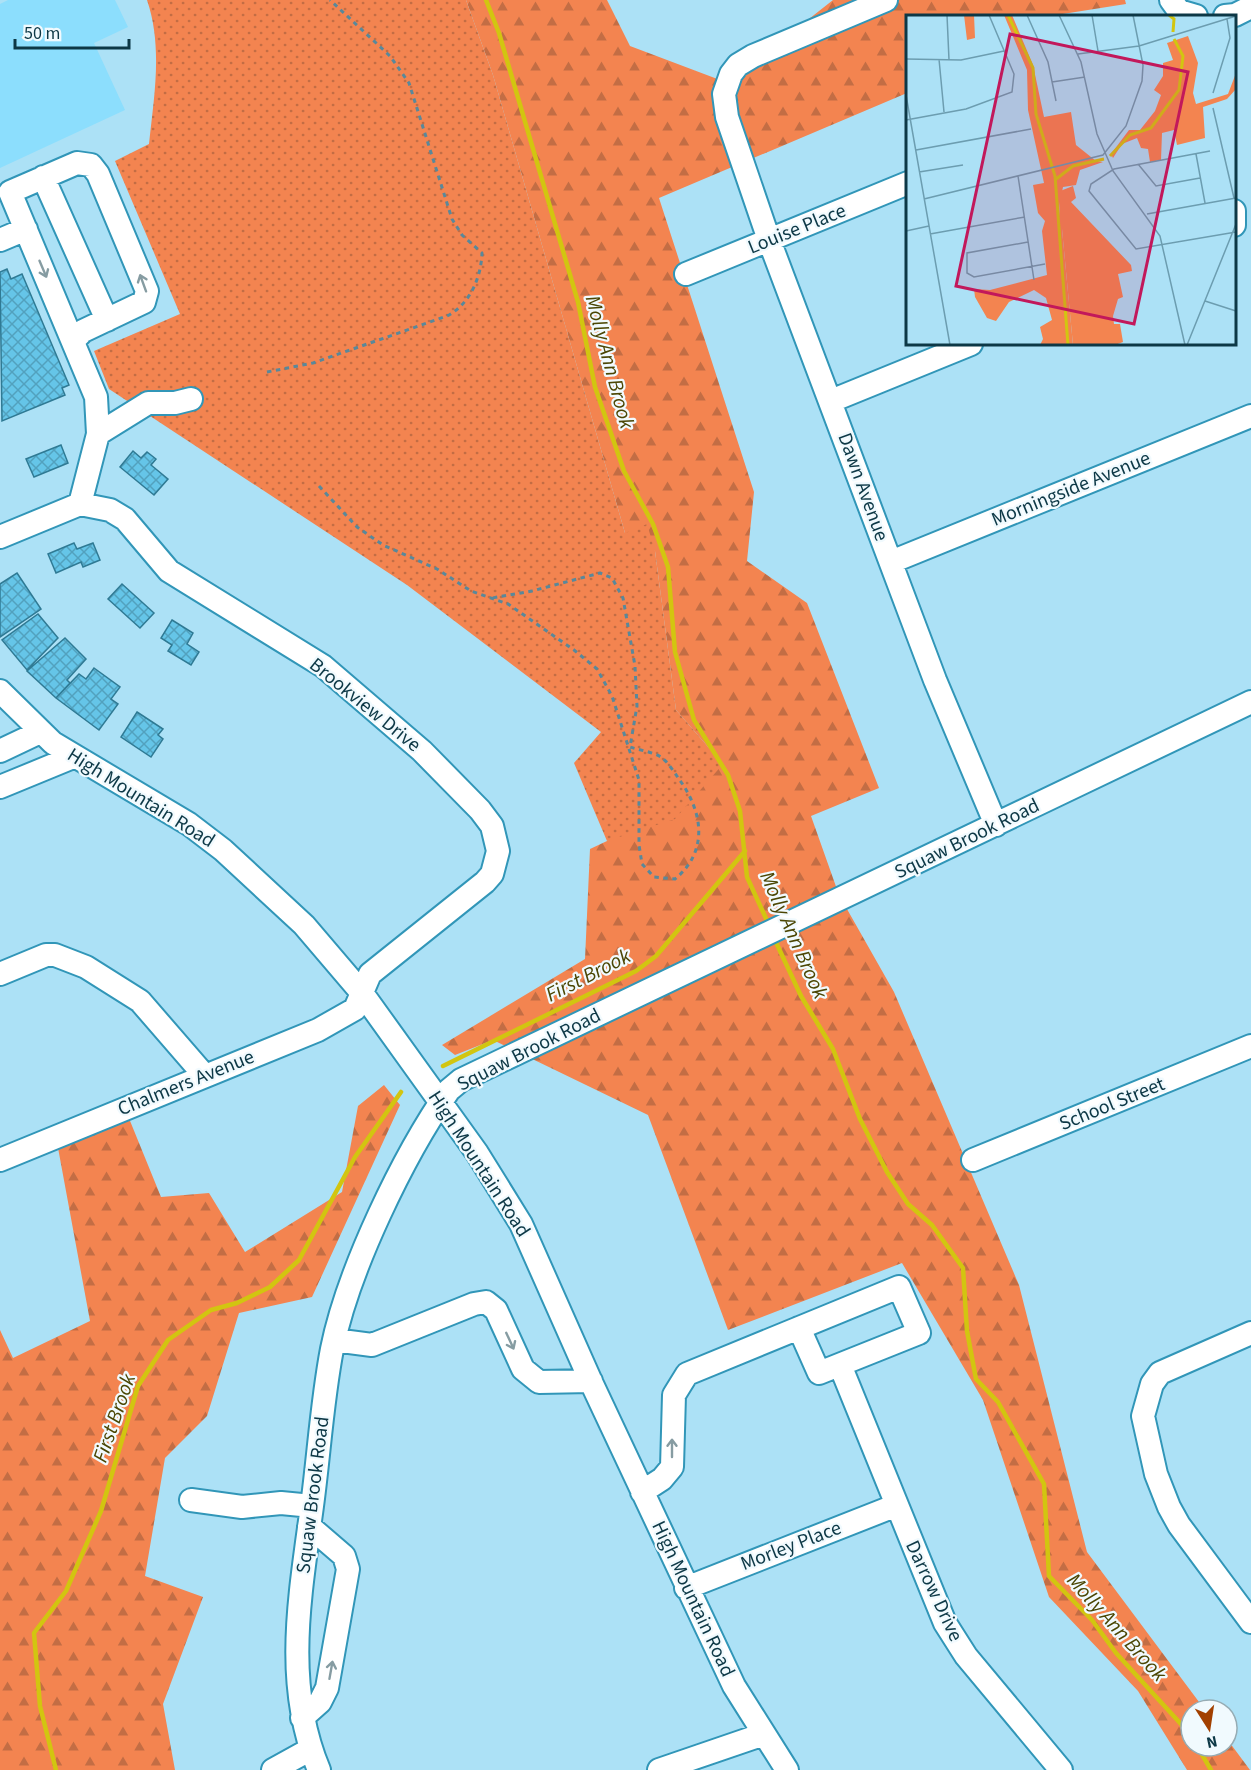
<svg xmlns="http://www.w3.org/2000/svg" width="1251" height="1770" font-family="'Source Sans 3',sans-serif">
<style>
.built{fill:#8cdefd}
.forest{fill:url(#forest-firs)}
.park{fill:url(#park-dots)}
.lines{fill:none;stroke-linecap:round;stroke-linejoin:round}
.stream{stroke:#d2c510;stroke-width:4.5}
.building{fill:url(#building-cross-hatch);stroke:#2f7a94;stroke-width:1.5}
.minor-casing{stroke:#3196b8;stroke-width:26}
.path{stroke:#59889a;stroke-width:3;stroke-dasharray:4.5 4.5;stroke-linecap:butt}
.minor{stroke:#fff;stroke-width:22}
.oneway{stroke:#869ca2}
.labels{text-anchor:middle;dominant-baseline:central;stroke-width:4.5;stroke-linejoin:round;paint-order:stroke}
.street-label{font-size:20px;fill:#0d3846;stroke:#f1fafe}
.water-label{font-size:21px;font-style:italic;fill:#4b4604;stroke:#f1fafe}
.inset-river{fill:none;stroke:#d2c510;stroke-width:3}
.inset-road{fill:none;stroke:#6c9db0;stroke-width:1.5}
.view{fill:#c2185b;fill-opacity:0.15;stroke:#c2185b;stroke-width:3}
.inset-edge{fill:none;stroke:#0d3846;stroke-width:3}
</style>
<defs>
<pattern id="forest-firs" width="22" height="20" patternUnits="userSpaceOnUse" patternTransform="scale(1.5)"><rect width="22" height="20" fill="#f38450"/><path d="M5 1l3.5 6h-7zM16 11l3.5 6h-7z" fill="#c36d44"/></pattern>
<pattern id="park-dots" width="8" height="8" patternUnits="userSpaceOnUse" patternTransform="scale(1.5)"><rect width="8" height="8" fill="#f38450"/><path d="M2 2h.1M6 6h.1" fill="none" stroke="#c36d44" stroke-width="1.8" stroke-linecap="round"/></pattern>
<pattern id="building-cross-hatch" width="8" height="8" patternUnits="userSpaceOnUse" patternTransform="scale(1.5)"><rect width="8" height="8" fill="#65c5e8"/><path d="M0 0l8 8M0 8l8-8" fill="none" stroke="#52a1be"/></pattern>
</defs>
<rect width="100%" height="100%" fill="#ace1f6"/>
<path class="built" d="M8,0H115L128,27L94,43L125,110L0,168V4Z"/>
<path class="forest" d="M466,0H607L630,46L728,83L833,0H1125L1126,4L1050,16H908L907,93L659,198L754,492L747,561L807,603L879,788L811,816L839,895L894,992L1019,1285L1087,1552L1205,1710H1191V1746H1227V1739L1250,1770H1187L1138,1691L1049,1597L983,1400L902,1263L728,1330L648,1115L493,1040L455,1055L442,1045L585,959L590,849L607,841L723,764L676,710L655,551L625,533L493,75Z
M384,1085L400,1105L312,1297L239,1313L207,1416L165,1458L145,1576L203,1597L163,1704L175,1770H0V1330L13,1358L90,1321L56,1137L126,1111L161,1197L209,1193L245,1252L342,1192L358,1106Z"/>
<path class="park" d="M147,0H466L493,75L625,533L647,524L655,551L676,710L723,764L675,819L607,841L574,763L601,732L407,585L109,389L94,351L180,314L115,161L149,144C154,96 163,47 147,0Z"/>
<g class="lines">
<path class="stream" d="M486,0L499,33L578,302L595,387L624,471L653,524L668,567L675,652L694,720L728,775L740,811L747,877L769,925
M774,938L801,996L833,1049L860,1119L887,1172L908,1204L932,1225L963,1268L967,1331L976,1379L998,1402L1044,1484L1049,1576L1092,1620L1116,1653L1191,1735
M443,1066L636,971L656,956L745,851
M1197,1746L1211,1770
M56,1770L40,1706L34,1633L66,1591L101,1511L138,1386L168,1340L211,1310L237,1303L270,1287L299,1260L355,1157L401,1092"/>
</g>
<path class="building" d="M7,269L11,279L22,274L69,385L62,388L65,395L2,421L0,272Z
M61,445L68,463L34,477L26,459Z
M133,451L141,458L147,452L156,459L151,465L168,479L154,495L120,467Z
M74,543L77,549L93,543L100,560L83,567L81,562L56,573L48,554Z
M17,573L41,609L0,637V584Z
M122,584L154,613L140,628L108,599Z
M38,614L58,638L27,670L2,640Z
M172,620L193,633L187,644L199,652L191,665L168,651L172,645L161,638Z
M65,638L86,659L67,680L70,683L56,698L27,671Z
M94,668L120,687L111,699L118,704L99,730L56,698L79,674L86,679Z
M137,712L163,729L158,735L163,739L151,757L121,737Z"/>
<g class="lines">
<defs>
<path id="minor" d="M886,0L753,56L738,65L731,74L724,94L727,117L769,240L935,680L996,825
M1171,0L1179,11L1196,16
M1225,16L1235,15L1251,7
M43,177L107,320
M1234,211V225
M0,240L26,229
M686,274L908,183
M74,340L83,331L144,302L147,291L98,174L91,165L77,163L10,192L96,397L98,434L80,504
M831,401L971,344
M98,434L148,403H175L191,399
M0,537L80,504L110,510L125,519L169,571L323,666L422,751L480,810L492,826L498,851L492,874L485,882L370,974L355,1009L318,1030L0,1160
M891,562L1251,416
M0,691L53,743L189,824L223,850L304,925L362,993L477,1153L521,1224L592,1384L734,1686L787,1770
M0,751L40,732
M0,787L73,757
M0,974L46,955H55L86,967L140,1001L205,1076
M973,1160L1251,1046
M1251,1333L1160,1373L1152,1384L1143,1416L1156,1474L1169,1507L1179,1525L1251,1622
M334,1340L372,1345L474,1304L486,1302L496,1310L523,1369L539,1382L591,1381
M840,1365L945,1623L966,1656L1061,1770
M642,1492L662,1479L672,1467L674,1395L687,1374L899,1287L919,1333L819,1373L799,1328
M191,1500L242,1507L281,1503L312,1506
M686,1588L897,1505
M302,1718L320,1702L327,1688L348,1569L344,1556L309,1526
M273,1770L311,1749
M319,1770C283,1684 300,1596 312,1506C319,1454 322,1401 332,1349C348,1270 403,1156 449,1090L461,1080L1251,702
M659,1770L764,1734"/>
</defs>
<use href="#minor" class="minor-casing"/>
<path class="path" d="M267,372L313,363L447,316C470,304 481,278 482,253L462,235L452,219L409,83L390,56L330,0
M319,486L357,527L383,545L437,569L471,591L508,604L574,650L597,669L612,696L639,780V845L642,864L654,877L675,879C709,851 703,812 679,779C674,772 668,762 661,757C653,752 639,750 630,747L637,706L635,666L623,598L612,578L600,573L532,591L492,598"/>
<use href="#minor" class="minor"/>
</g>
<defs><path id="oneway-shaft" d="M-6 0H5M1.5-3L5.5 0L1.5 3" fill="none" stroke-width="1.6" stroke-linecap="round" stroke-linejoin="round" transform="scale(1.5)"/></defs>
<g class="oneway">
<use href="#oneway-shaft" transform="translate(43 269) rotate(67)"/>
<use href="#oneway-shaft" transform="translate(143 283) rotate(-110)"/>
<use href="#oneway-shaft" transform="translate(510 1341) rotate(65)"/>
<use href="#oneway-shaft" transform="translate(672 1448) rotate(-90)"/>
<use href="#oneway-shaft" transform="translate(331 1670) rotate(-80)"/>
</g>
<g class="labels">
<g class="street-label">
<text transform="translate(797 229) rotate(-22)">Louise Place</text>
<text transform="translate(863 487) rotate(70)">Dawn Avenue</text>
<text transform="translate(1071 489) rotate(-22)">Morningside Avenue</text>
<text transform="translate(365 705) rotate(39)">Brookview Drive</text>
<text transform="translate(141 798) rotate(32)">High Mountain Road</text>
<text transform="translate(967 839) rotate(-26)">Squaw Brook Road</text>
<text transform="translate(529 1050) rotate(-27)">Squaw Brook Road</text>
<text transform="translate(186 1083) rotate(-22)">Chalmers Avenue</text>
<text transform="translate(1112 1104) rotate(-22)">School Street</text>
<text transform="translate(479 1164) rotate(57)">High Mountain Road</text>
<text transform="translate(313 1495) rotate(-83)">Squaw Brook Road</text>
<text transform="translate(791 1546) rotate(-21)">Morley Place</text>
<text transform="translate(934 1591) rotate(65)">Darrow Drive</text>
<text transform="translate(693 1599) rotate(65)">High Mountain Road</text>
</g>
<g class="water-label">
<text transform="translate(610 362) rotate(75)">Molly Ann Brook</text>
<text transform="translate(794 935) rotate(66)">Molly Ann Brook</text>
<text transform="translate(588 975) rotate(-27)">First Brook</text>
<text transform="translate(114 1418) rotate(-71)">First Brook</text>
<text transform="translate(1117 1627) rotate(48)">Molly Ann Brook</text>
</g>
</g>
<g transform="translate(906 15)">
<rect width="330" height="330" fill="#ace1f6"/>
<path d="M58,0H68L69,23L61,25ZM98,0H106L127,50L138,102L165,97L170,130L190,146L197,147L174,155L170,170L157,172L154,187L152,214H156L167,330H134L137,324L134,312L146,305L140,283L128,275L103,287L90,306L81,303L69,282L68,274L84,275L141,260L136,216L139,206L132,198L127,170L138,168L122,95L121,55ZM282,21L292,48L287,78L290,89L322,79L330,58V74L321,84L297,92L299,123L271,130L268,115L256,118L255,145L244,147L242,134L235,133L231,123L216,129L207,143L205,139L223,115H234L249,96L255,80L248,75L257,61V48L267,45L261,28Z" fill="#f38450"/>
<path d="M167,171L170,183L165,187L225,250L226,256L212,259L217,282L212,284L207,301L208,309H214L217,327L209,330H167L156,214L152,215L154,187L149,178Z" fill="#f38450"/>
<path class="inset-river" d="M102,0L127,53L130,99L149,161L162,330M263,0L268,4L267,17M204,141L224,120L245,113L273,75L277,41L268,24M149,165L167,151L198,144"/>
<path class="inset-road" d="M41,0L43,45M121,0L142,47L150,86M153,0L175,47L191,119L207,156L254,221L279,330M186,0L192,36M172,39L233,31L330,1M0,44L55,45L98,36M33,44L38,97M146,67L179,62M307,78L324,23L321,4M0,80L44,330M307,93L328,183M0,105L60,94L106,77L108,59L83,0M10,135L125,114M304,136L208,154L185,169L183,176L230,234L330,217M290,139L299,188M232,149L250,171L294,163M13,157L57,150M112,161L128,265M18,184L197,140L220,111L236,66L237,50L227,0M241,199L330,183M0,216L23,211M24,219L119,202M122,227L61,238V258L68,262L139,249M299,286L330,296M281,330L330,209"/>
<path class="view" d="M104,19L282,57L228,309L50,271Z"/>
<rect width="330" height="330" class="inset-edge"/>
</g>
<g transform="translate(1209 1728) rotate(168)"><circle r="28" fill="#f1fafe" stroke="#96acb4" stroke-width="1.5"/>
<path d="M0-4.5L10 22L0 15L-10 22Z" fill="#a24000"/>
<text y="-9" font-size="16" font-weight="bold" text-anchor="middle" fill="#0d3846">N</text>
</g>
<path d="M15 39v9h114v-9" fill="none" stroke="#0d3846" stroke-width="3"/>
<text x="24" y="39" font-size="18" fill="#0d3846" stroke="#f1fafe" stroke-width="4.5" paint-order="stroke">50 m</text>
</svg>
